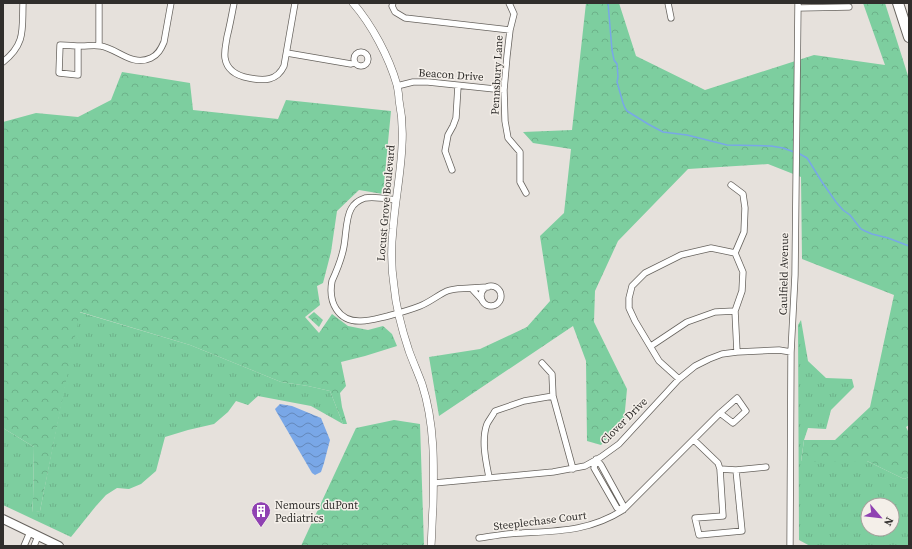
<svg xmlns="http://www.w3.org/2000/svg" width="912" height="549" font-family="'Source Serif 4',serif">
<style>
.grass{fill:url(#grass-tufts);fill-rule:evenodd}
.forest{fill:url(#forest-crowns)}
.water{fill:url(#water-waves)}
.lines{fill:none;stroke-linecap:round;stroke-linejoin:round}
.stream{stroke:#79a7e7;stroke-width:1.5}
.minor-casing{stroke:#67635e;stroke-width:7}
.tertiary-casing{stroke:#67635e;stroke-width:8}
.secondary-casing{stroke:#67635e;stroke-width:10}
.motorway-casing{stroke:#67635e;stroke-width:12}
.minor{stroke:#fff;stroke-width:5.5}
.tertiary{stroke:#fff;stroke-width:7}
.secondary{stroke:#fff;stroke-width:8}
.motorway{stroke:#fff;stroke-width:10}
.labels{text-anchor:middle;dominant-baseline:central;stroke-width:3;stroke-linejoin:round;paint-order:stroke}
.street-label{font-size:11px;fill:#302e2c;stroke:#f4efe9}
.poi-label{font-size:11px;fill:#302e2c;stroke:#f4efe9;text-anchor:start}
</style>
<defs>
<pattern id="grass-tufts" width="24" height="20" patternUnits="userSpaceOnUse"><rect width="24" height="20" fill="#7dce9f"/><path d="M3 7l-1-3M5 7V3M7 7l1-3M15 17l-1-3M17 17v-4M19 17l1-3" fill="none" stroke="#6cb189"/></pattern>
<pattern id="forest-crowns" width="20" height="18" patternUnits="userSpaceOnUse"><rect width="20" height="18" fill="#7dce9f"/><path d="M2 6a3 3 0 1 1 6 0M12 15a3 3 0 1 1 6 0" fill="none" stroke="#6cb189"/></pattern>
<pattern id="water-waves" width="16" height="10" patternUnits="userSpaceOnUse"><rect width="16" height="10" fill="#79a7e7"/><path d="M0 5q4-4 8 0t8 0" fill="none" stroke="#6488bb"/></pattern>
</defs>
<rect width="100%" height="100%" fill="#e6e1dc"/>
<path class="grass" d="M79,312L190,345L281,382L308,386L330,391L343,424L311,406L258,396L248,405L236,401L228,412L214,424L188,430L165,437L156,471L141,484L129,489L117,488L106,495L96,506L71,537L3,505V428L34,447L33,500L32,512L40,511Z
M801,320L808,361L826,378L852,379L854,387L831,410L826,429L808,428L804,440L801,461H867L904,479L909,477V546H810L799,540L798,325ZM868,505H892V529H868Z"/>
<path class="forest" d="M586,3H619L636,56L705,90L814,55L885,65L863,3H885L909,79V425L906,427L909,433V477L904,479L867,461L801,462L804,440H835L870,407L894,295L802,259L801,177L768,164L688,169L618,241L595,291L594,322L627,389L624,421L601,445L587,441L586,361L573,326L439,416L429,357L480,349L527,327L550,301L540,236L564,213L571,149L533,143L523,132L572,130Z
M122,72L190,83L193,110L278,119L286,100L391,111L383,194L359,190L337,211L331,252L323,283L317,286L320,305L305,317L319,333L332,314L348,326L368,330L383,326L392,334L397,346L365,356L341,362L346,386L340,393L342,407L347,424H343L330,391L308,386L281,382L190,345L80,312L40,511L32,513L33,500L34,447L3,428V122L36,113L78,117L111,100Z
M314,312L323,320L319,327L308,317Z
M394,420L420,424L424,546H301L356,428Z"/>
<path class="water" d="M280,404L292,406L321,418L330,440L324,463L321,472L315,475L312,473L276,411L275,409Z"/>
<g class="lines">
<path class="stream" d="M608,3L612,50L614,60L617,64L618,77L617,82L623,103L625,108L627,111L648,124L663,132L687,135L727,145L771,146L783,148L794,152
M798,153L807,158L809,161L822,182L836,202L843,210L850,215L861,229L865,231L872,234L888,238L909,246"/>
<defs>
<path id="minor" d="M234,3C232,14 230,25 227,37C226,44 224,51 225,58C227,71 238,76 249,78C264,81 277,81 284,66L295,3
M393,3L392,6L395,12L405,18L510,30
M509,3L514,14L510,30L507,56L504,90L505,121L508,138L520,152V182L526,193
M668,3L671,18
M798,8L849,7
M99,45V3
M78,46V75L59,73L60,45C67,45 74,46 82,46C88,46 94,45 101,46C118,49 132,67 151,58C158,55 161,49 164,42L171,3
M354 59a7 7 0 1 1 14 0a7 7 0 1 1-14 0Z
M287,53L351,64L354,63
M3,62C26,44 22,29 23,3
M397,86L413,82H428L504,90
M452,170L445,151L448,135L453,126L456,118L458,86
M731,185L743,194L745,208L744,232L735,253
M396,200C387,199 375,196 365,198C359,200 354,203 351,209C346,217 346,235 344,246C342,258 337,270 332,281C328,302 338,322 361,321C370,321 379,318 388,316C399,313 410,310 420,306C430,302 438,295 447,291C455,288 463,289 471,288
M481 296a10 10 0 1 1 20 0a10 10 0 1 1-20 0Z
M482,300L471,288L488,287
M651,346L687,322L715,312L735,311
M542,363L552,374L553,396L573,469
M679,379L659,361L635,321L629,308V298L632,286L645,273L681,255L711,248L735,253L743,272L742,291L735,311L737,352
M694,440L718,463L720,469L723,516L695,518L699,535L742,531L736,470
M596,459L601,465L623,505V510L617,508L594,468Z
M720,469L736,470L766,467
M489,477C486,462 481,440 487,424C489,420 493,415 495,411L524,401L553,396
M434,483L553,472L585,466L601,457L619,444L679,379L695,366L709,359L722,354L737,352L779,350L791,352
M479,538C493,536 508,533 522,533C559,531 590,531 623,510L720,413L737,398L746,411L733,423L720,413
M24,546L30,532
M34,546L38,536
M790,546L791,352L795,275L798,3"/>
<path id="tertiary" d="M353,3C372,25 389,57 397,85C398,90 399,95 399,100C402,115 403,130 402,145C401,173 395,201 393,229C391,248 391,267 394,286C396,308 402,330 409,351C413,362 418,373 422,384C435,424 434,466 433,507C432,520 432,533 431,546"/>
<path id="secondary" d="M3,519L59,546"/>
<path id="motorway" d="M898,3L909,37"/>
</defs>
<use href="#minor" class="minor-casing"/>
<use href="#tertiary" class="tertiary-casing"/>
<use href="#secondary" class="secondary-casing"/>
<use href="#motorway" class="motorway-casing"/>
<use href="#minor" class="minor"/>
<use href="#tertiary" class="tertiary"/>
<use href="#secondary" class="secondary"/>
<use href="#motorway" class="motorway"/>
</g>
<defs>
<symbol id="building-pin" viewBox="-11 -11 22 30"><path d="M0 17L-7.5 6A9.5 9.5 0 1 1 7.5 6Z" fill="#8f41b2" stroke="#f4efe9"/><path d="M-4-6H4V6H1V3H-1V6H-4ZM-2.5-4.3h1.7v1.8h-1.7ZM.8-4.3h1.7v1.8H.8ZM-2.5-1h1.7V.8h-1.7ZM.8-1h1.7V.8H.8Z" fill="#fff"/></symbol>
</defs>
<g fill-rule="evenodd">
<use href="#building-pin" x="250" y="500" width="22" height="30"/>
</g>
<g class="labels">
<g class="street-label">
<text transform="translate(451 75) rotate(4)">Beacon Drive</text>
<text transform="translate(497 75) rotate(-87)">Pennsbury Lane</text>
<text transform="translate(386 203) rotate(-85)">Locust Grove Boulevard</text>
<text transform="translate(784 274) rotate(-89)">Caulfield Avenue</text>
<text transform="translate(624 421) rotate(-45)">Clover Drive</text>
<text transform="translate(540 521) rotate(-7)">Steeplechase Court</text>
</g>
<g class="poi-label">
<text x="275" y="505">Nemours duPont<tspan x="275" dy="13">Pediatrics</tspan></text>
</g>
</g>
<rect width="912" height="549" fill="none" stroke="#302e2c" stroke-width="8"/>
<g transform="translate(880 517) rotate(118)"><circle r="19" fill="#f4efe9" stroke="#a6a29d"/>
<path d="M0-3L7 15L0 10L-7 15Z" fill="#8f41b2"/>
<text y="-6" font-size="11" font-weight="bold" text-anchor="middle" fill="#302e2c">N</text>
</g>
</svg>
